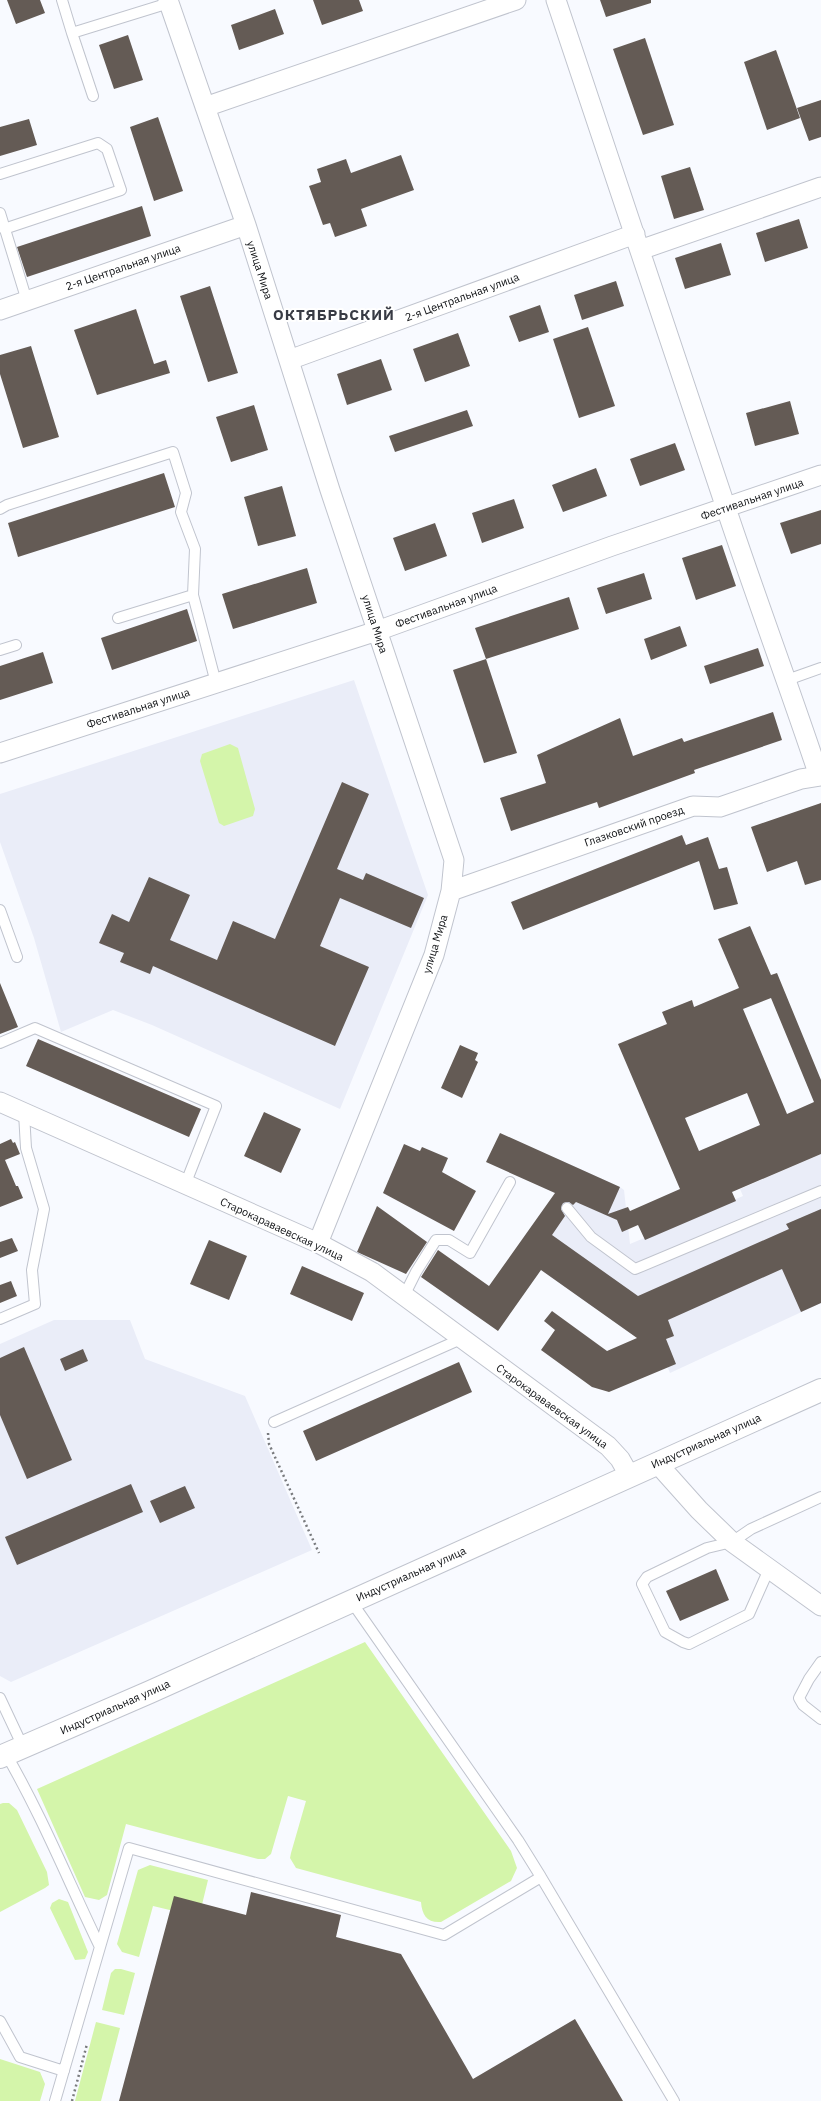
<svg xmlns="http://www.w3.org/2000/svg" width="821" height="2101" font-family="'IBM Plex Sans',sans-serif">
<style>
.built{fill:#eaedf8}
.green{fill:#d4f5aa}
.building{fill:#645b55;fill-rule:evenodd}
.lines{fill:none;stroke-linecap:round;stroke-linejoin:round}
.service-casing{stroke:#c0c4ce;stroke-width:12}
.minor-casing{stroke:#c0c4ce;stroke-width:21}
.trunk-casing{stroke:#c0c4ce;stroke-width:24}
.path{stroke:#797b7e;stroke-width:2.5;stroke-dasharray:2 3;stroke-linecap:butt}
.service{stroke:#fff;stroke-width:10}
.minor{stroke:#fff;stroke-width:19}
.trunk{stroke:#fff;stroke-width:22}
.labels{text-anchor:middle;dominant-baseline:central;stroke-width:4;stroke-linejoin:round;paint-order:stroke}
.street-label{font-size:11px;fill:#0e1013;stroke:#fff}
.district-label{font-size:15px;font-weight:bold;letter-spacing:1px;fill:#383b44;stroke:#fff}
</style>
<rect width="100%" height="100%" fill="#f8faff"/>
<path class="built" d="M354,680L428,895L340,1109L152,1025L113,1010L61,1032L34,938L0,842V794Z
M821,1154V1303L670,1373L652,1330L636,1337L514,1251L559,1195L544,1188L556,1158L620,1187L624,1190L630,1244L743,1196L740,1189Z
M54,1320H130L145,1359L245,1396L312,1550L11,1682L0,1676V1344Z"/>
<path class="green" d="M230,744L238,748L255,809L253,816L224,826L219,823L200,761L202,754Z
M365,1642L511,1851L517,1868L511,1881L441,1922C427,1923 422,1915 421,1902L296,1868L290,1858L291,1853L306,1801L288,1796L271,1854L265,1859H258L126,1824L107,1895L99,1900L85,1897L37,1789Z
M3,1803H9L17,1810L47,1872L49,1885L45,1888L0,1912V1804Z
M150,1865L208,1880L199,1917L153,1906L139,1957L122,1952L117,1944L138,1870Z
M59,1899L68,1902L88,1952L85,1959L75,1960L50,1908L52,1903Z
M115,1969H121L135,1973L124,2015L102,2010L111,1973Z
M96,2022L120,2028L101,2101H75Z
M0,2059L40,2072L45,2084L40,2101H0Z"/>
<path class="building" d="M7,0H40L45,13L16,24Z
M313,0H359L363,11L322,25Z
M600,0H651V3L606,17Z
M275,9L284,34L239,50L231,25Z
M128,35L143,80L114,89L99,45Z
M645,38L674,125L643,135L613,49Z
M776,50L800,118L767,130L744,62Z
M821,100V137L809,141L797,108Z
M158,117L183,191L154,201L130,127Z
M29,119L37,145L0,156V127Z
M401,155L414,190L361,209L367,226L335,237L330,223L323,225L309,186L321,182L317,169L346,159L351,173Z
M690,167L704,210L674,219L661,176Z
M142,206L151,236L27,277L17,247Z
M799,219L808,248L765,262L756,233Z
M721,243L731,275L685,289L675,258Z
M616,281L624,306L582,320L574,295Z
M210,286L238,373L208,382L180,296Z
M540,305L549,332L519,342L509,316Z
M136,309L154,364L166,360L170,373L97,395L74,330Z
M588,327L615,406L579,418L553,339Z
M458,333L470,366L425,382L413,349Z
M31,346L59,437L23,448L0,374V355Z
M381,359L392,390L347,405L337,374Z
M790,401L799,434L755,446L746,413Z
M254,405L268,450L231,462L216,417Z
M467,410L473,426L395,452L389,436Z
M675,443L685,470L640,486L630,459Z
M596,468L607,496L563,512L552,485Z
M164,473L175,507L18,557L8,523Z
M282,486L296,536L258,546L244,497Z
M514,499L524,528L482,543L472,513Z
M821,510V544L791,554L780,523Z
M435,523L447,556L405,571L393,538Z
M722,545L736,586L696,600L682,558Z
M307,568L317,603L233,629L222,594Z
M644,573L652,599L606,614L597,588Z
M569,597L579,629L486,659L475,628Z
M187,609L197,641L112,670L101,638Z
M680,626L687,646L651,660L644,639Z
M758,648L764,666L710,684L704,666Z
M43,652L53,683L0,700V666Z
M486,659L517,753L484,763L453,670Z
M773,712L782,740L694,770L695,773L599,808L597,802L511,831L500,798L546,783L537,755L620,718L633,756L682,738L684,742Z
M342,782L369,794L337,869L363,880L366,873L424,898L411,928L340,898L320,946L369,967L335,1046L153,966L150,974L120,962L124,953L99,943L112,914L129,922L149,877L190,895L170,940L217,960L233,921L275,939Z
M821,803V880L805,885L797,861L767,872L751,827Z
M682,835L686,845L708,837L719,869L727,867L738,904L714,910L699,861L523,930L511,902Z
M750,926L771,975L777,973L821,1080V1154L732,1192L736,1201L645,1240L638,1225L622,1232L617,1220L576,1202L573,1205L569,1202L563,1203L561,1209L565,1216L552,1235L638,1296L789,1229L786,1224L821,1209V1303L801,1312L782,1269L668,1320L674,1336L666,1339L676,1364L609,1392L592,1387L541,1350L555,1330L544,1321L552,1311L607,1351L637,1338L541,1270L498,1331L421,1277L438,1250L489,1286L555,1193L486,1162L500,1133L620,1187L608,1214L628,1207L630,1211L680,1189L618,1044L667,1024L662,1012L692,1000L694,1007L739,988L718,939ZM771,998L814,1102L787,1114L743,1009ZM747,1093L760,1125L699,1151L685,1118Z
M0,983L18,1027L0,1034Z
M38,1039L201,1109L189,1137L26,1066Z
M460,1045L478,1053L475,1060L478,1062L462,1098L441,1088Z
M264,1112L301,1129L281,1173L244,1156Z
M11,1139L13,1143L15,1142L20,1154L5,1160L16,1186H18L23,1198L0,1207V1144Z
M404,1144L420,1151L422,1147L448,1158L442,1172L476,1191L454,1231L383,1193Z
M377,1206L427,1242L406,1274L357,1252Z
M12,1238L18,1251L0,1258V1242Z
M209,1240L247,1256L229,1300L190,1284Z
M302,1266L364,1293L352,1321L290,1294Z
M11,1281L17,1296L0,1303V1285Z
M24,1347L72,1460L27,1479L0,1415V1358Z
M83,1349L88,1361L65,1371L60,1359Z
M459,1362L472,1392L316,1461L303,1431Z
M131,1484L143,1512L17,1565L5,1537Z
M185,1486L195,1508L160,1523L150,1501Z
M716,1569L729,1600L680,1621L666,1591Z
M251,1892L341,1915L336,1937L401,1954L473,2079L575,2019L623,2101H119L174,1896L246,1915Z"/>
<g class="lines">
<defs>
<path id="service" d="M62,0L72,33L169,3
M72,33L93,96
M0,174L98,143L107,149L121,190L4,229
M0,213L27,301
M0,509L7,505L173,452L186,493L181,512L195,549L193,595
M118,618L193,595L216,683
M0,650L16,645
M787,680L821,668
M0,910L17,957
M0,1043L35,1028L216,1106L185,1185
M567,1208L591,1237L635,1269L821,1191
M404,1296L416,1272L436,1240H449L470,1253L510,1182
M0,1319L35,1304L32,1270L44,1209L26,1148L24,1113
M274,1422L461,1339
M769,1569L749,1614L689,1644L683,1642L665,1632L642,1584L647,1577L707,1548L732,1542L751,1529L821,1497
M821,1662L809,1679L799,1698L803,1705L821,1719
M0,1698L23,1747
M6,1754C42,1816 69,1883 100,1947L55,2101
M541,1877L674,2101
M100,1947L129,1848L444,1935L541,1877L518,1840L351,1601
M0,2021L20,2057L64,2071"/>
<path id="minor" d="M168,0L246,225L330,490L454,860L451,891L434,955L318,1243
M556,0C613,169 669,339 726,508C756,598 789,686 819,776
M205,107L516,0
M640,250L821,187
M0,310L246,225
M289,360L635,234
M0,753L377,631L612,546L821,475
M451,891L693,806L720,807L801,779L821,776
M0,1102L318,1243L372,1272L608,1446L620,1459L629,1475
M657,1463L699,1510L732,1542L821,1606"/>
<path id="trunk" d="M0,1757L150,1692L821,1390"/>
</defs>
<use href="#service" class="service-casing"/>
<use href="#minor" class="minor-casing"/>
<use href="#trunk" class="trunk-casing"/>
<path class="path" d="M268,1433L269,1444L319,1553
M72,2101L87,2044"/>
<use href="#service" class="service"/>
<use href="#minor" class="minor"/>
<use href="#trunk" class="trunk"/>
</g>
<g class="labels">
<g class="street-label">
<text transform="translate(123 267) rotate(-19)">2-я Центральная улица</text>
<text transform="translate(260 270) rotate(72)">улица Мира</text>
<text transform="translate(462 297) rotate(-20)">2-я Центральная улица</text>
<text transform="translate(752 499) rotate(-19)">Фестивальная улица</text>
<text transform="translate(446 606) rotate(-20)">Фестивальная улица</text>
<text transform="translate(375 624) rotate(72)">улица Мира</text>
<text transform="translate(138 708) rotate(-18)">Фестивальная улица</text>
<text transform="translate(634 826) rotate(-19)">Глазковский проезд</text>
<text transform="translate(435 944) rotate(-73)">улица Мира</text>
<text transform="translate(282 1229) rotate(25)">Старокараваевская улица</text>
<text transform="translate(552 1406) rotate(36)">Старокараваевская улица</text>
<text transform="translate(706 1441) rotate(-24)">Индустриальная улица</text>
<text transform="translate(411 1574) rotate(-24)">Индустриальная улица</text>
<text transform="translate(115 1707) rotate(-24)">Индустриальная улица</text>
</g>
<g class="district-label">
<text x="334" y="314">ОКТЯБРЬСКИЙ</text>
</g>
</g>
</svg>
